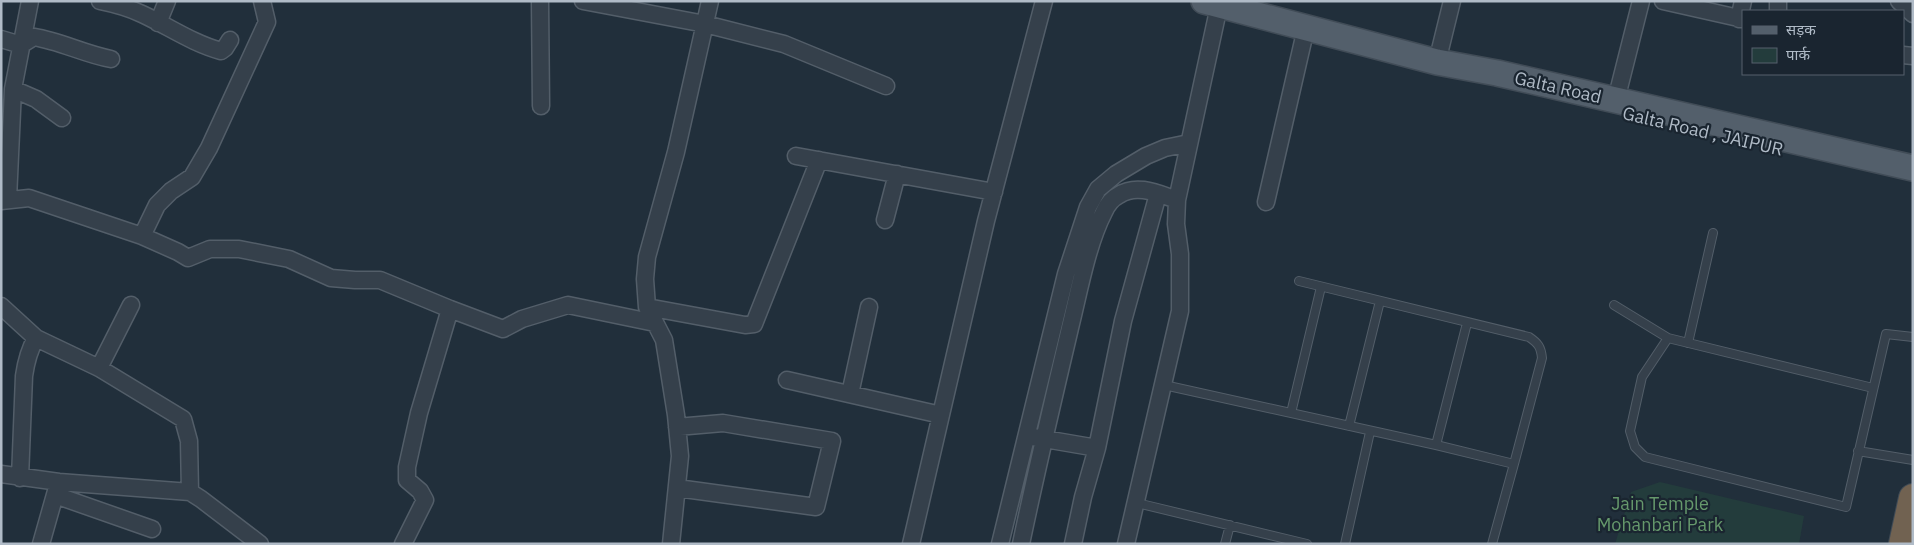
<svg xmlns="http://www.w3.org/2000/svg" width="1914" height="545" font-family="'IBM Plex Sans','Noto Sans Devanagari',sans-serif">
<style>
.green{fill:#233c3c}
.lines{fill:none;stroke-linecap:round;stroke-linejoin:round}
.lane-casing{stroke:#535e69;stroke-width:10}
.street-casing{stroke:#535e69;stroke-width:19}
.primary-casing{stroke:#414c57;stroke-width:28}
.highway-casing{stroke:#404b56;stroke-width:30}
.lane{stroke:#35404b;stroke-width:8}
.street{stroke:#35404b;stroke-width:16}
.primary{stroke:#535f6b;stroke-width:25}
.highway{stroke:#716251;stroke-width:28}
.labels{text-anchor:middle;dominant-baseline:central;stroke-width:4.5;stroke-linejoin:round;paint-order:stroke}
.street-label{font-size:18px;fill:#b0bbc7;stroke:#1a2530}
.park-label{font-size:18px;fill:#66996c;stroke:#1a2530}
</style>
<rect width="100%" height="100%" fill="#212f3b"/>
<path class="green" d="M1660,482L1804,516L1799,544H1615L1631,492Z"/>
<g class="lines">
<defs>
<path id="lane" d="M1614,305L1668,338
M1688,343L1713,233
M1164,385L1436,445L1514,464L1542,358C1541,347 1538,343 1529,337L1299,281
M1873,388L1668,338L1642,377L1630,431L1635,447L1645,457L1846,507L1886,334L1913,337
M1291,413L1321,287
M1349,426L1380,301
M1436,445L1467,323
M1858,451L1913,460
M1137,503L1307,544
M1225,544L1230,525
M1345,544L1370,432
M1492,544L1514,464"/>
<path id="street" d="M100,1C115,4 129,8 142,14C168,26 192,43 221,51L225,48L230,40
M540,1L541,106
M583,1L705,24L784,44L886,86
M1663,1L1743,19
M1778,1V11
M1899,1L1913,14
M1739,19L1743,1
M158,23L167,1
M1,39L21,45L34,37C60,41 84,54 111,59
M1903,55L1913,56
M1437,62L1452,1
M13,89L36,99L62,118
M1616,100L1641,1
M796,156L994,192
M8,199L13,89L30,1
M1,201L29,198L142,236L178,252L188,258L210,249H239L289,259L331,278L355,280H380L450,309L503,329L522,319L568,305L655,323
M1266,202L1306,28
M885,220L897,174
M142,236L157,205L171,191L192,177L209,148L267,22L262,1
M1,306L36,338L99,368L183,419L189,441L190,492L201,499L260,544
M647,307L745,325L754,324L819,160
M99,368L131,305
M787,380L941,415
M850,394L869,307
M1033,437L1097,448
M1,474L59,482L190,492
M20,478L24,376C26,362 29,350 36,338
M677,488L816,507L832,441L723,423L677,427
M55,495L152,529
M41,544L58,484
M403,544L425,500L420,491L407,480V467L419,413L450,309
M671,544L680,456L676,415L664,340L647,307L645,279L647,257L676,152L710,1
M911,544L986,221L1044,1
M1000,544L1066,274L1088,207L1098,189L1116,174L1146,156L1165,148L1189,143
M1021,544C1036,472 1053,400 1070,328C1079,292 1087,245 1104,212C1107,205 1113,198 1119,195C1137,183 1159,194 1177,200
M1073,544L1083,497L1097,448L1123,321L1158,194
M1126,544L1180,311V254L1176,224L1177,200L1219,6"/>
<path id="primary" d="M1204,1L1437,62L1497,73L1913,168"/>
<path id="highway" d="M1903,544L1913,498"/>
</defs>
<use href="#lane" class="lane-casing"/>
<use href="#street" class="street-casing"/>
<use href="#primary" class="primary-casing"/>
<use href="#highway" class="highway-casing"/>
<use href="#lane" class="lane"/>
<use href="#street" class="street"/>
<use href="#primary" class="primary"/>
<use href="#highway" class="highway"/>
</g>
<g class="labels">
<g class="street-label">
<text transform="translate(1558 87) rotate(13)">Galta Road</text>
<text transform="translate(1703 131) rotate(13)">Galta Road , JAIPUR</text>
</g>
<g class="park-label">
<text x="1660" y="503">Jain Temple<tspan x="1660" dy="21">Mohanbari Park</tspan></text>
</g>
</g>
<rect width="1914" height="545" fill="none" stroke="#b0bbc7" stroke-width="5"/>
<rect x="1742" y="10" width="162" height="65" fill="#1a2530" stroke="#56616c"/>
<rect x="1752" y="26" width="25" height="8" fill="#535f6b" stroke="#56616c"/>
<text x="1786" y="35" font-size="15" fill="#b0bbc7">सड़क</text>
<rect x="1752" y="48" width="25" height="15" fill="#233c3c" stroke="#56616c"/>
<text x="1786" y="60" font-size="15" fill="#b0bbc7">पार्क</text>
</svg>
